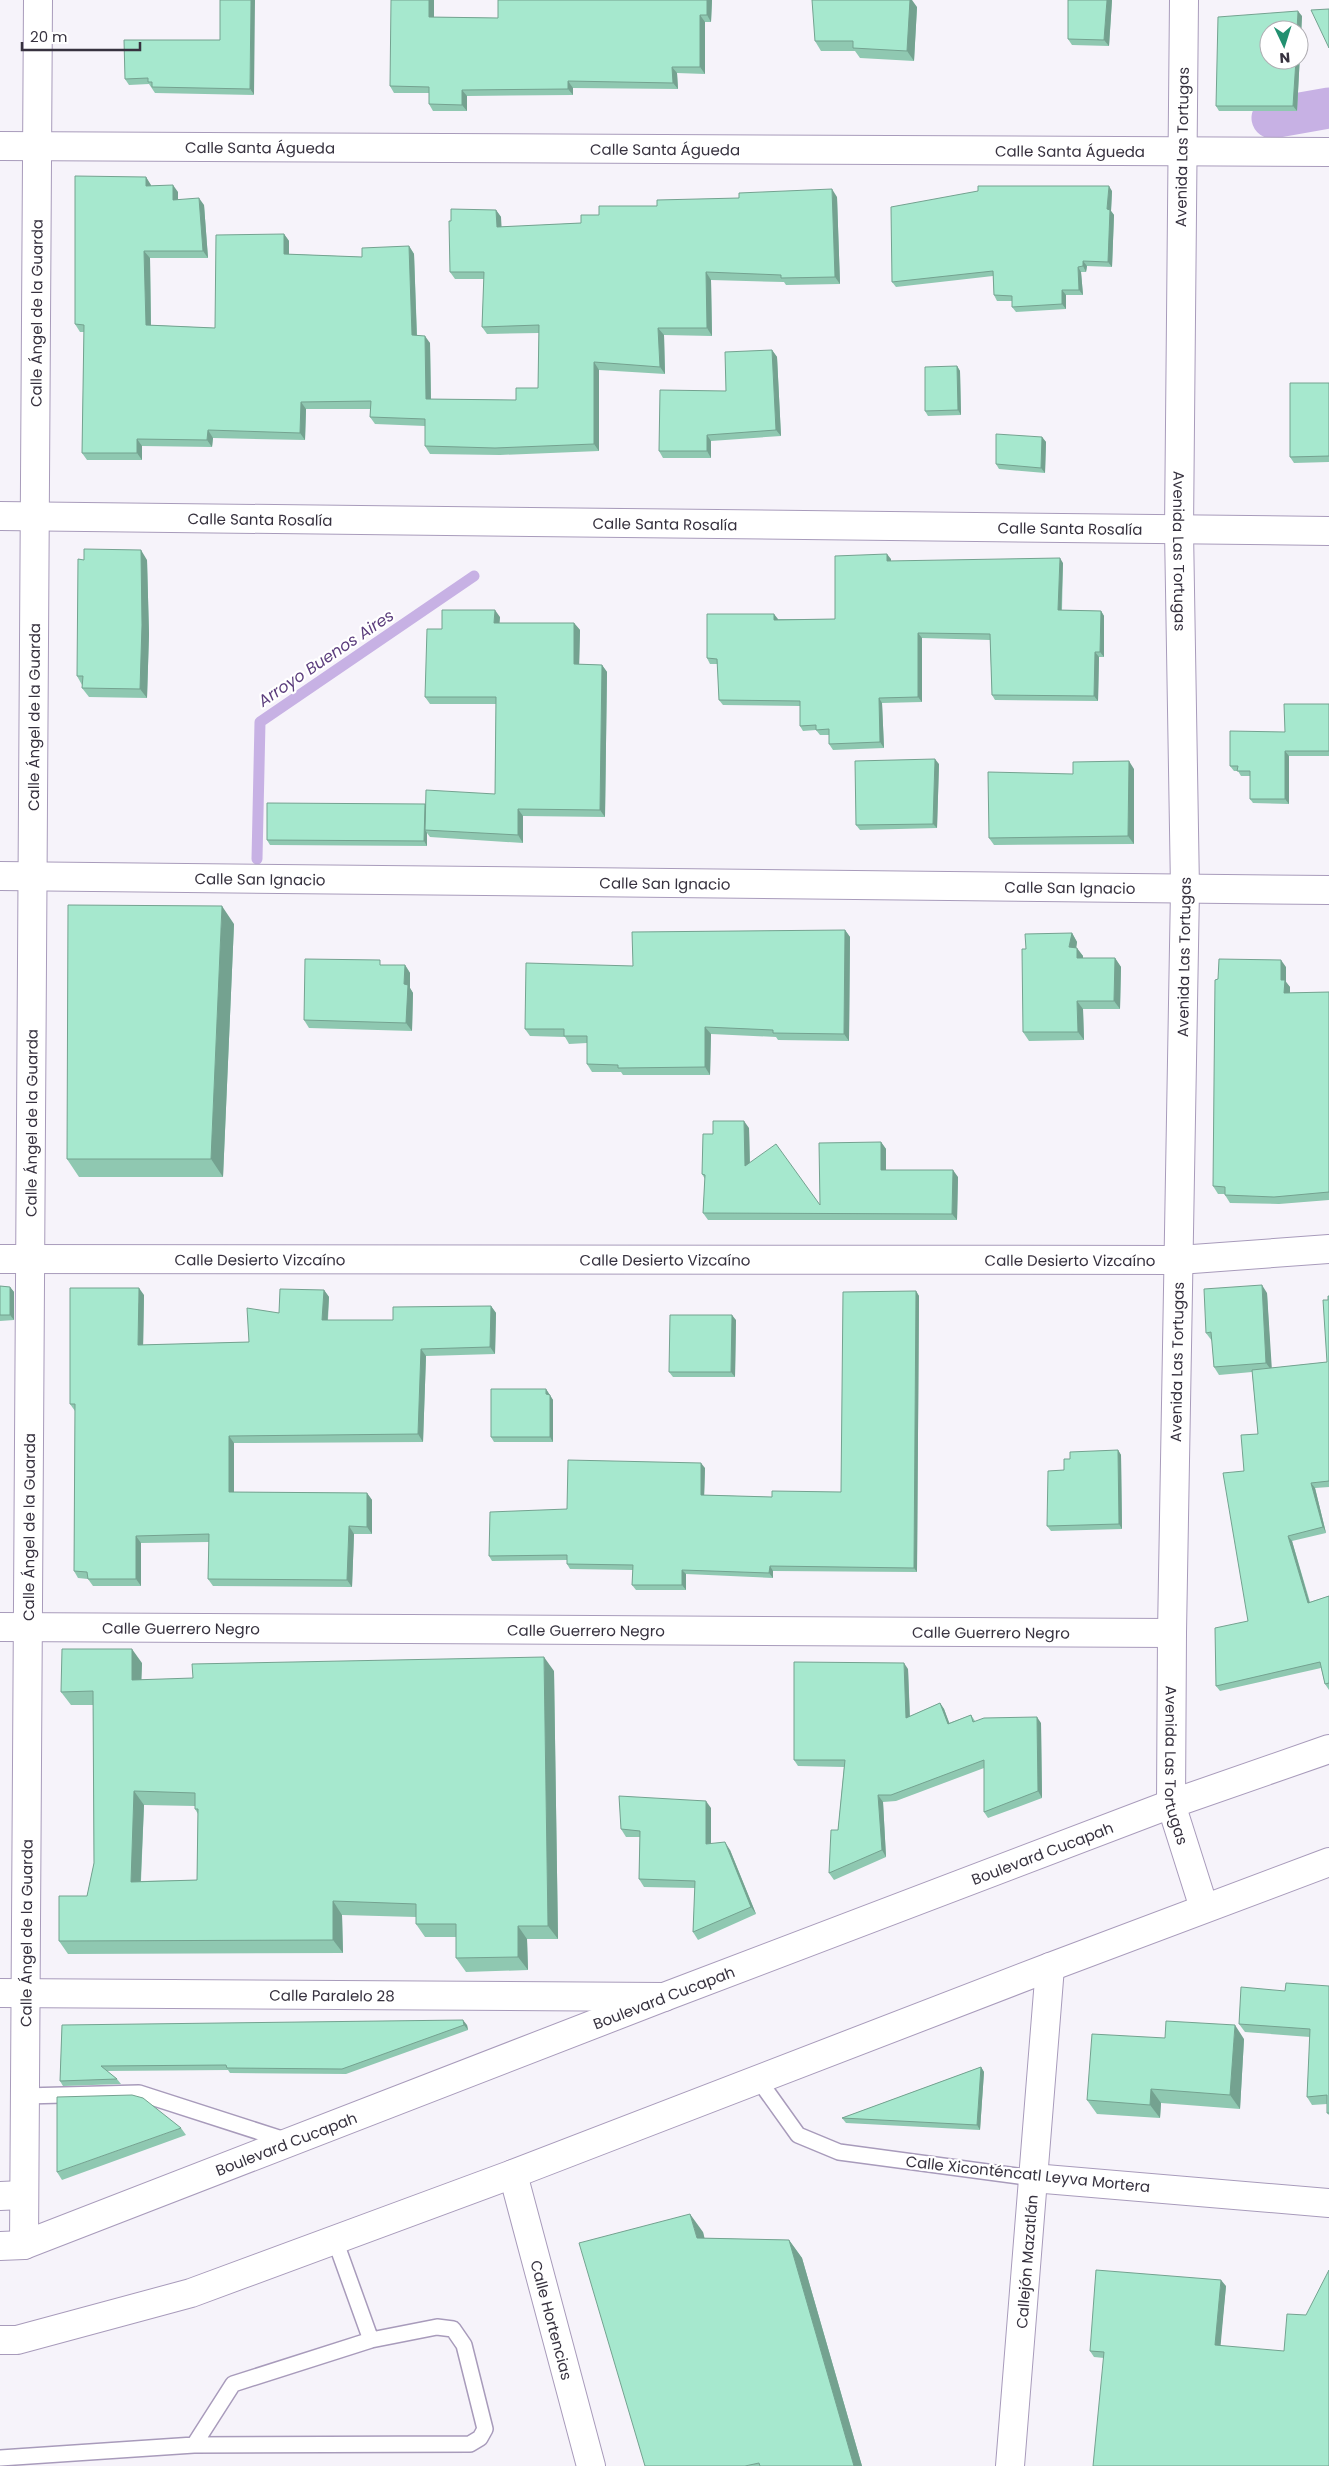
<svg xmlns="http://www.w3.org/2000/svg" width="1329" height="2466" font-family="Poppins,sans-serif">
<style>
.lines{fill:none;stroke-linecap:round;stroke-linejoin:round}
.stream{stroke:#c7b1e4;stroke-width:11}
.canal{stroke:#c7b1e4;stroke-width:41}
.lane-casing{stroke:#a89bbb;stroke-width:18}
.street-casing{stroke:#a89bbb;stroke-width:30}
.secondary-casing{stroke:#a89bbb;stroke-width:30}
.primary-casing{stroke:#a89bbb;stroke-width:30}
.lane{stroke:#fff;stroke-width:15}
.street{stroke:#fff;stroke-width:28}
.secondary{stroke:#fff;stroke-width:28}
.primary{stroke:#fff;stroke-width:28}
.wall{fill:#8fc8b1;fill-rule:evenodd}
.shaded-wall{fill:#74a290}
.building{fill:#a6e8ce;stroke:#74a290;fill-rule:evenodd}
.labels{text-anchor:middle;dominant-baseline:central;stroke-width:4.5;stroke-linejoin:round;paint-order:stroke}
.street-label{font-size:15px;fill:#37323f;stroke:#fff}
.water-label{font-size:16px;font-style:italic;fill:#5c3e7d;stroke:#fff}
</style>
<rect width="100%" height="100%" fill="#f6f3fa"/>
<g class="lines">
<path class="stream" d="M257,859L260,722L474,576"/>
<path class="canal" d="M1272,118L1329,108"/>
<defs>
<path id="lane" d="M758,2079L798,2135L839,2152L1033,2178
M25,2096L139,2093L288,2141
M335,2240L371,2340
M0,2458L194,2445L470,2444L480,2438L485,2429L464,2345L453,2329L437,2327L371,2340L233,2384L194,2445"/>
<g id="street">
<path id="s1" d="M1184,0L1179,530L1185,889L1172,1633L1171,1804L1204,1908"/>
<path id="s2" d="M0,146L1329,152"/>
<path id="s3" d="M0,516L1329,531"/>
<path id="s4" d="M0,876L1329,890"/>
<path id="s5" d="M0,1259L1179,1260L1329,1249"/>
<path id="s6" d="M0,1627L1172,1633"/>
<path id="s7" d="M0,1993L664,1997"/>
<path d="M1033,2178L1329,2203"/>
<path d="M0,2196L23,2195"/>
<path id="s8" d="M24,2245L38,0"/>
<path id="s9" d="M1010,2466L1050,1967"/>
</g>
<g id="secondary">
<path id="s10" d="M513,2174L591,2466"/>
</g>
<g id="primary">
<path id="s11" d="M0,2246L24,2245L664,1997L1171,1804L1329,1749"/>
<path d="M0,2340H17L191,2293L513,2174L1050,1967L1329,1862"/>
</g>
</defs>
<use href="#lane" class="lane-casing"/>
<use href="#street" class="street-casing"/>
<use href="#secondary" class="secondary-casing"/>
<use href="#primary" class="primary-casing"/>
<use href="#lane" class="lane"/>
<use href="#street" class="street"/>
<use href="#secondary" class="secondary"/>
<use href="#primary" class="primary"/>
</g>
<path class="wall" d="M498,0H712L711,22H705V74L677,73L678,89L573,88V95L467,96V111H433L429,104V93H394L390,86L434,17L498,18Z
M1112,0L1109,46L1072,45L1068,39Z
M917,7L914,61L860,58L855,51H821L815,41Z
M1302,16L1297,111H1219L1216,106Z
M220,40L254,95L155,93L149,84L129,85L125,79Z
M146,177L151,186L178,192V199L204,205L208,258H150L151,325L215,328L284,234L289,241V254L362,257L409,246L414,254L417,335L430,343L431,399L516,400L538,388L539,333L487,334L482,327L484,279H455L450,272L451,221L496,210L501,217V227L581,223L599,215L657,206L837,197L840,284L786,285L784,282L711,280L712,336L664,335L665,374L599,370V451L500,455L430,454L425,446V426L375,424L370,417L371,409H306L305,440L213,438L212,447L142,446V460H87L82,453L84,332H80L75,324Z
M1112,191L1111,211L1114,215L1112,267L1087,266L1086,272H1081L1083,295H1066V309L1016,312L1012,307V301H997L994,295L993,276L896,287L892,282Z
M772,350L777,357L781,436L711,441V458H663L659,451Z
M957,366L960,371L961,415L928,416L925,411Z
M1329,383V462L1294,463L1290,457Z
M1042,437L1046,442L1045,473L999,469L996,464Z
M891,559V561L1063,563L1062,610L1101,611L1104,616V657H1099L1098,701L995,700L992,695L990,640L922,638V702L882,703L884,748L833,750L829,744V735H820L816,730L803,731L800,726V706L723,705L719,700L718,664H710L707,658L778,619H835Z
M147,560L149,634L147,698L89,697L82,688V685L77,676Z
M500,617L499,623H574L580,630L579,664L602,665L607,672L605,817L523,816V843L430,837L427,833V846L270,845L267,840L426,806L495,794L496,704H430L425,697L442,629Z
M1329,704V756H1289V804L1253,803L1250,799V776H1241L1238,771H1234L1230,766Z
M939,764L937,828L860,830L856,825Z
M1134,769V844L994,845L989,838L1073,774Z
M234,924L223,1177H79L67,1159Z
M845,930L850,937L849,1041L778,1040L776,1037L711,1034L710,1075H623L621,1072H592L587,1064V1043L569,1044L565,1037L530,1036L525,1029L633,966Z
M1072,933L1077,942L1076,948L1083,956V958H1115L1121,967L1120,1009H1083L1084,1040L1029,1041L1023,1032L1026,949Z
M384,965H405L410,973V988L413,993L412,1031L309,1028L304,1020Z
M1286,967V982L1290,987V993L1329,992V1200L1279,1204L1230,1203L1225,1195V1194H1218L1213,1186Z
M749,1128L750,1163L820,1205L881,1142L886,1149V1170L958,1177L957,1220H708L703,1213L705,1179L702,1174L713,1134Z
M0,1286L10,1287L14,1292V1320L0,1321Z
M324,1290L329,1297L328,1320H393L491,1306L496,1313L495,1354L426,1356L423,1442L234,1443V1492L367,1493L372,1500V1534H354L352,1587L213,1586L208,1579L209,1542L141,1543V1586H93L88,1579L78,1578L74,1571L75,1411L70,1404L144,1295L143,1345L249,1342L279,1313Z
M916,1291L919,1296L917,1572L773,1571V1578L686,1574V1590H636L632,1585L633,1570L570,1569L567,1564V1560L492,1561L489,1556L567,1509L705,1468L704,1495L772,1497L841,1492Z
M1267,1293L1271,1368L1327,1362L1328,1300L1329,1296V1487L1315,1488L1326,1533L1292,1541L1310,1602L1329,1596V1690L1325,1684L1321,1668L1220,1691L1216,1686L1248,1621L1244,1471L1258,1434L1252,1372L1219,1375L1214,1367L1212,1341L1206,1333Z
M736,1320L735,1377H673L669,1372Z
M546,1389L553,1400V1442H494L491,1437Z
M1118,1450L1121,1455L1122,1529L1051,1531L1047,1526L1064,1470Z
M142,1663L141,1680L554,1671L558,1939H527L528,1970L466,1972L456,1958V1937H425L416,1924V1917L342,1915L343,1953L68,1954L59,1941L87,1896L94,1863L93,1705H71L61,1692ZM144,1805L195,1806V1809L198,1814L197,1880L141,1881Z
M908,1669L910,1716L940,1703L944,1709L949,1723L971,1715L975,1721L1041,1723L1042,1798L988,1818L984,1812V1768L896,1801L883,1802L886,1857L834,1880L829,1873L838,1830L844,1767L798,1766L794,1760Z
M711,1808V1844L730,1850L756,1914L698,1940L693,1932L695,1888L644,1887L639,1879L640,1837H626L621,1829Z
M1329,1986V2115L1327,2113V2104L1312,2105L1307,2097L1310,2037L1245,2032L1239,2024L1285,1991Z
M62,2025H467L468,2030L346,2074L230,2073L228,2070L107,2071L117,2079L121,2084L63,2086L60,2081Z
M1244,2039L1240,2109L1161,2103L1160,2118L1097,2114L1087,2100Z
M981,2067L984,2072L980,2130L846,2123L842,2118Z
M181,2128L186,2135L62,2180L57,2172Z
M703,2232L704,2238L789,2240L802,2258L862,2466H645Z
M1226,2286L1220,2345L1329,2466L1104,2358L1094,2357L1090,2351Z"/>
<path class="shaded-wall" d="M251,0H255L254,95L250,89Z
M429,0H434V23L429,17Z
M707,0H712L711,22L707,15Z
M906,0H912L917,7L914,61L907,51Z
M1107,0H1112L1109,46L1104,40Z
M1298,11L1302,16L1297,111L1293,106L1296,60H1299V30H1297Z
M700,15L705,22V74L700,67Z
M672,67L677,73L678,89L673,83Z
M568,81L573,88V95L568,89Z
M462,90L467,96V111L462,105Z
M146,177L151,185V193L146,186Z
M173,185L178,192V207L173,200Z
M1109,186L1112,191L1111,211L1114,215L1112,267L1108,262L1107,209Z
M832,189L837,197L840,284L835,277Z
M199,198L204,205L208,258L203,251Z
M496,210L501,217L502,234L497,227Z
M284,234L289,241V261L284,254Z
M409,246L414,254L417,342L412,335Z
M144,251L150,258L151,332L146,325Z
M1083,261L1087,266L1086,272L1083,266Z
M1078,267L1081,272L1083,295L1079,290Z
M706,272L711,280L712,336L707,328Z
M1062,290L1066,295V309L1062,304Z
M658,328L664,335L665,374L660,367Z
M425,336L430,343L431,406L426,399Z
M772,350L777,357L781,436L776,430Z
M594,362L599,370V451L594,444Z
M957,366L960,371L961,415L958,410Z
M301,402L306,409L305,440L300,433Z
M208,430L213,438L212,447L207,440Z
M707,435L711,441V458L707,451Z
M1042,437L1046,442L1045,473L1041,468Z
M137,439L142,446V460L137,453Z
M141,550L147,560L149,634L147,698L140,689Z
M887,554L891,559V566L887,561Z
M1060,558L1063,563L1061,616L1058,610Z
M495,610L500,617L499,630L494,623Z
M1101,611L1104,616V657L1100,652Z
M774,614L778,619V625L774,620Z
M574,623L580,630L579,671L574,664Z
M918,633L922,638V702L918,697Z
M1095,652L1099,657L1098,701L1094,696Z
M602,665L607,672L605,817L600,810Z
M879,698L882,703L884,748L880,742Z
M1285,751L1289,756V804L1285,799Z
M935,759L939,764L937,828L933,824Z
M1129,761L1134,769V844L1128,836Z
M425,804L428,809L425,830L427,833V846L424,841Z
M518,809L523,816V843L518,835Z
M222,906L234,924L223,1177L211,1159Z
M845,930L850,937L849,1041L844,1034Z
M1072,933L1077,942L1075,956L1069,947Z
M1077,948L1083,956V966L1077,958Z
M1115,958L1121,967L1120,1009L1114,1001Z
M1281,960L1286,967V982L1290,987V1001L1284,993L1281,980Z
M405,965L410,973V988L413,993L412,1031L406,1023L404,984Z
M1077,1001L1083,1009L1084,1040L1078,1032Z
M705,1027L711,1034L710,1075L705,1067Z
M744,1121L749,1128L750,1173L745,1166Z
M881,1142L886,1149V1176L881,1170Z
M953,1170L958,1177L957,1220L952,1214Z
M1262,1285L1267,1293L1272,1371L1266,1363Z
M10,1287L14,1292V1320L10,1315Z
M139,1288L144,1295L143,1352L138,1345Z
M324,1290L329,1297L327,1327L322,1320Z
M916,1291L919,1296L917,1572L914,1568Z
M491,1306L496,1313L495,1354L490,1347Z
M732,1315L736,1320L735,1377L731,1372Z
M421,1349L426,1356L423,1442L418,1434Z
M546,1389L553,1400V1442L550,1437Z
M229,1436L234,1443V1499L229,1492Z
M1118,1450L1121,1455L1122,1529L1119,1524Z
M701,1463L705,1468L704,1500L701,1495Z
M1311,1483L1315,1488L1326,1533L1323,1527Z
M367,1493L372,1500V1534L367,1527Z
M349,1526L354,1534L352,1587L347,1580Z
M136,1536L141,1543V1586L136,1579Z
M1288,1536L1292,1541L1311,1608L1308,1603Z
M770,1566L773,1571V1578L769,1573Z
M682,1570L686,1574V1590L682,1585Z
M132,1649L142,1663L141,1694L132,1680Z
M544,1657L554,1671L558,1939L548,1926Z
M904,1663L908,1669L910,1725L906,1718Z
M940,1703L944,1709L952,1730L948,1724Z
M1037,1717L1041,1723L1042,1798L1038,1791Z
M134,1791L144,1805L140,1895L131,1882Z
M878,1795L883,1802L886,1857L882,1850Z
M706,1801L711,1808V1851L706,1844Z
M725,1842L730,1850L756,1914L751,1907Z
M333,1901L342,1915L343,1953L333,1940Z
M518,1926L527,1939L528,1970L518,1957Z
M463,2020L467,2025L468,2030L464,2025Z
M1235,2025L1244,2039L1240,2109L1230,2095Z
M981,2067L984,2072L980,2130L977,2125Z
M1151,2089L1161,2103L1160,2118L1150,2105Z
M690,2214L703,2232L709,2256L697,2238Z
M789,2240L802,2258L862,2466H854Z
M1221,2280L1226,2286L1220,2352L1215,2345Z"/>
<path class="building" d="M220,0H251L250,89L152,87V82H148V78L125,79L124,40H220Z
M391,0H429V17L498,18V0H707V15H700V67H672L673,83L568,81V89L462,90V105L429,104V87L390,86Z
M812,0H910L907,51L853,48V41H815Z
M1068,0H1107L1104,40L1068,39Z
M1329,9V48L1311,10Z
M1298,11L1297,30H1269V60H1296L1293,106H1216L1218,17Z
M75,176L146,177V186L173,185V200L199,198L203,251H144L146,325L215,328L216,235L284,234V254L362,257V248L409,246L412,335L425,336L426,399L516,400V388H538L539,325L482,327L484,272H450L449,221H451V209L496,210L497,227L581,223V215H599V206H657V200L739,198V193L832,189L835,277L781,278V275L706,272L707,328H658L660,367L594,362V444L495,448L425,446V419L370,417L371,401L301,402L300,433L208,430L207,440L137,439V453H82L84,325L75,324Z
M978,186H1109L1107,209L1110,210L1108,262L1083,261V266L1078,267L1079,290H1062V304L1012,307V296L994,295L993,271L892,282L891,207L978,191Z
M772,350L776,430L707,435V451H659L660,390L726,391L725,352Z
M957,366L958,410L925,411V367Z
M1290,383H1329V456L1290,457Z
M996,434L1042,437L1041,468L996,464Z
M84,549L141,550L142,625L140,689L82,688L83,676H77L78,559L84,560Z
M887,554V561L1060,558L1058,610L1101,611L1100,652H1095L1094,696L992,695L990,634L918,633V697L879,698L880,742L829,744V729L816,730V725L800,726V701L719,700L717,659L707,658V614H774V620L835,619V556Z
M442,610H495L494,623H574V664L602,665L600,810L518,809V835L425,830L426,790L495,794L496,697H425L427,629H442Z
M1284,704H1329V751H1285V799H1250V771H1237L1238,766H1230V731L1285,732Z
M935,759L933,824L856,825L855,761Z
M1129,761L1128,836L989,838L988,772L1073,774V762Z
M267,803L425,804L424,841L267,840Z
M68,905L222,906L211,1159H67Z
M845,930L844,1034L773,1033V1030L705,1027V1067L618,1068V1065L587,1064V1036H564V1029H525L526,963L633,966L632,932Z
M1072,933L1069,947L1077,948V958H1115L1114,1001H1077L1078,1032H1023L1022,949H1026L1025,934Z
M305,959L380,960V965H405L404,984L408,985L406,1023L304,1020Z
M1219,959L1281,960V980H1285L1284,993L1329,992V1192L1274,1197L1225,1195V1187L1213,1186L1215,980L1218,979Z
M713,1121H744L745,1166L776,1144L820,1205L819,1143L881,1142V1170H953L952,1214L703,1213L705,1175L702,1174L703,1134H713Z
M1262,1285L1266,1363L1214,1367L1211,1332L1206,1333L1204,1289Z
M0,1286L10,1287V1315H0Z
M70,1288H139L138,1345L249,1342L247,1308L279,1313L280,1289L324,1290L322,1320H393V1307L491,1306L490,1347L421,1349L418,1434L229,1436V1492L367,1493V1527L349,1526L347,1580L208,1579L209,1534L136,1536V1579H88L87,1572L74,1571L75,1404H70Z
M916,1291L914,1568L770,1566L769,1573L682,1570V1585H632L633,1565L567,1564V1555L489,1556L490,1512L567,1509L568,1460L701,1463V1495L772,1497V1491L841,1492L843,1292Z
M1328,1296H1329V1481L1311,1483L1323,1527L1288,1536L1308,1603L1329,1596V1683L1325,1684L1320,1662L1216,1686L1215,1628L1248,1621L1223,1473L1244,1471L1241,1435L1258,1434L1252,1370L1327,1362L1323,1300H1328Z
M670,1315H732L731,1372H669Z
M491,1389H546V1394L550,1395V1437H491Z
M1118,1450L1119,1524L1047,1526L1048,1471L1064,1470V1459H1070V1452Z
M62,1649H132V1680L193,1678L192,1664L544,1657L548,1926H518V1957L456,1958V1924H416V1904L333,1901V1940L59,1941V1896H87L94,1863L93,1691L61,1692ZM134,1791L195,1793V1809H198L197,1880L131,1882Z
M794,1662L904,1663L906,1718L940,1703L948,1724L971,1715L973,1722L984,1718L1037,1717L1038,1791L984,1812V1760L891,1795H878L882,1850L829,1873L831,1830H838L845,1760H794Z
M619,1796L706,1801V1844L725,1842L751,1907L693,1932L695,1881L639,1879L640,1831L621,1829Z
M1286,1983L1329,1986V2113H1327V2095L1307,2097L1310,2029L1239,2024L1241,1987L1285,1991Z
M463,2020L464,2025L342,2069L227,2068L226,2065L101,2066L117,2079L60,2081L62,2025Z
M1166,2021L1235,2025L1230,2095L1151,2089L1150,2105L1087,2100L1092,2034L1165,2038Z
M981,2067L977,2125L842,2118Z
M132,2095L143,2098L181,2128L57,2172V2097Z
M690,2214L697,2238L789,2240L854,2466H760L759,2463L745,2466H645L579,2243Z
M1096,2270L1221,2280L1215,2345L1284,2351L1287,2314L1306,2315L1329,2270V2466H1093L1104,2352L1090,2351Z"/>
<g class="labels">
<g class="street-label">
<text stroke="none"><textPath href="#s2" startOffset="260">Calle Santa Águeda</textPath></text>
<text transform="translate(1182 147) rotate(-89)">Avenida Las Tortugas</text>
<text stroke="none"><textPath href="#s2" startOffset="665">Calle Santa Águeda</textPath></text>
<text stroke="none"><textPath href="#s2" startOffset="1070">Calle Santa Águeda</textPath></text>
<text stroke="none"><textPath href="#s8" startOffset="1932">Calle Ángel de la Guarda</textPath></text>
<text stroke="none"><textPath href="#s3" startOffset="260">Calle Santa Rosalía</textPath></text>
<text stroke="none"><textPath href="#s3" startOffset="665">Calle Santa Rosalía</textPath></text>
<text stroke="none"><textPath href="#s3" startOffset="1070">Calle Santa Rosalía</textPath></text>
<text stroke="none"><textPath href="#s1" startOffset="551">Avenida Las Tortugas</textPath></text>
<text stroke="none"><textPath href="#s8" startOffset="1528">Calle Ángel de la Guarda</textPath></text>
<text stroke="none"><textPath href="#s4" startOffset="260">Calle San Ignacio</textPath></text>
<text stroke="none"><textPath href="#s4" startOffset="665">Calle San Ignacio</textPath></text>
<text stroke="none"><textPath href="#s4" startOffset="1070">Calle San Ignacio</textPath></text>
<text transform="translate(1184 957) rotate(-89)">Avenida Las Tortugas</text>
<text stroke="none"><textPath href="#s8" startOffset="1122">Calle Ángel de la Guarda</textPath></text>
<text stroke="none"><textPath href="#s5" startOffset="260">Calle Desierto Vizcaíno</textPath></text>
<text stroke="none"><textPath href="#s5" startOffset="665">Calle Desierto Vizcaíno</textPath></text>
<text stroke="none"><textPath href="#s5" startOffset="1070">Calle Desierto Vizcaíno</textPath></text>
<text transform="translate(1177 1362) rotate(-89)">Avenida Las Tortugas</text>
<text stroke="none"><textPath href="#s8" startOffset="718">Calle Ángel de la Guarda</textPath></text>
<text stroke="none"><textPath href="#s6" startOffset="181">Calle Guerrero Negro</textPath></text>
<text stroke="none"><textPath href="#s6" startOffset="586">Calle Guerrero Negro</textPath></text>
<text stroke="none"><textPath href="#s6" startOffset="991">Calle Guerrero Negro</textPath></text>
<text stroke="none"><textPath href="#s1" startOffset="1766">Avenida Las Tortugas</textPath></text>
<text stroke="none"><textPath href="#s11" startOffset="1115">Boulevard Cucapah</textPath></text>
<text stroke="none"><textPath href="#s8" startOffset="312">Calle Ángel de la Guarda</textPath></text>
<text stroke="none"><textPath href="#s7" startOffset="332">Calle Paralelo 28</textPath></text>
<text stroke="none"><textPath href="#s11" startOffset="710">Boulevard Cucapah</textPath></text>
<text stroke="none"><textPath href="#s11" startOffset="305">Boulevard Cucapah</textPath></text>
<text transform="translate(1028 2174) rotate(6)">Calle Xiconténcatl Leyva Mortera</text>
<text stroke="none"><textPath href="#s9" startOffset="205">Callejón Mazatlán</textPath></text>
<text stroke="none"><textPath href="#s10" startOffset="151">Calle Hortencias</textPath></text>
</g>
<g class="water-label">
<text transform="translate(326 658) rotate(-34)">Arroyo Buenos Aires</text>
</g>
</g>
<g transform="translate(1284 45) rotate(176)"><circle r="24" fill="#ffffff" stroke="#afadb2"/>
<path d="M0-4L9 19L0 12L-9 19Z" fill="#229070"/>
<text y="-8" font-size="14" font-weight="bold" text-anchor="middle" fill="#37323f">N</text>
</g>
<path d="M22 42v8h118v-8" fill="none" stroke="#37323f" stroke-width="2.5"/>
<text x="30" y="42" font-size="15" fill="#37323f" stroke="#ffffff" stroke-width="4" paint-order="stroke">20 m</text>
</svg>
